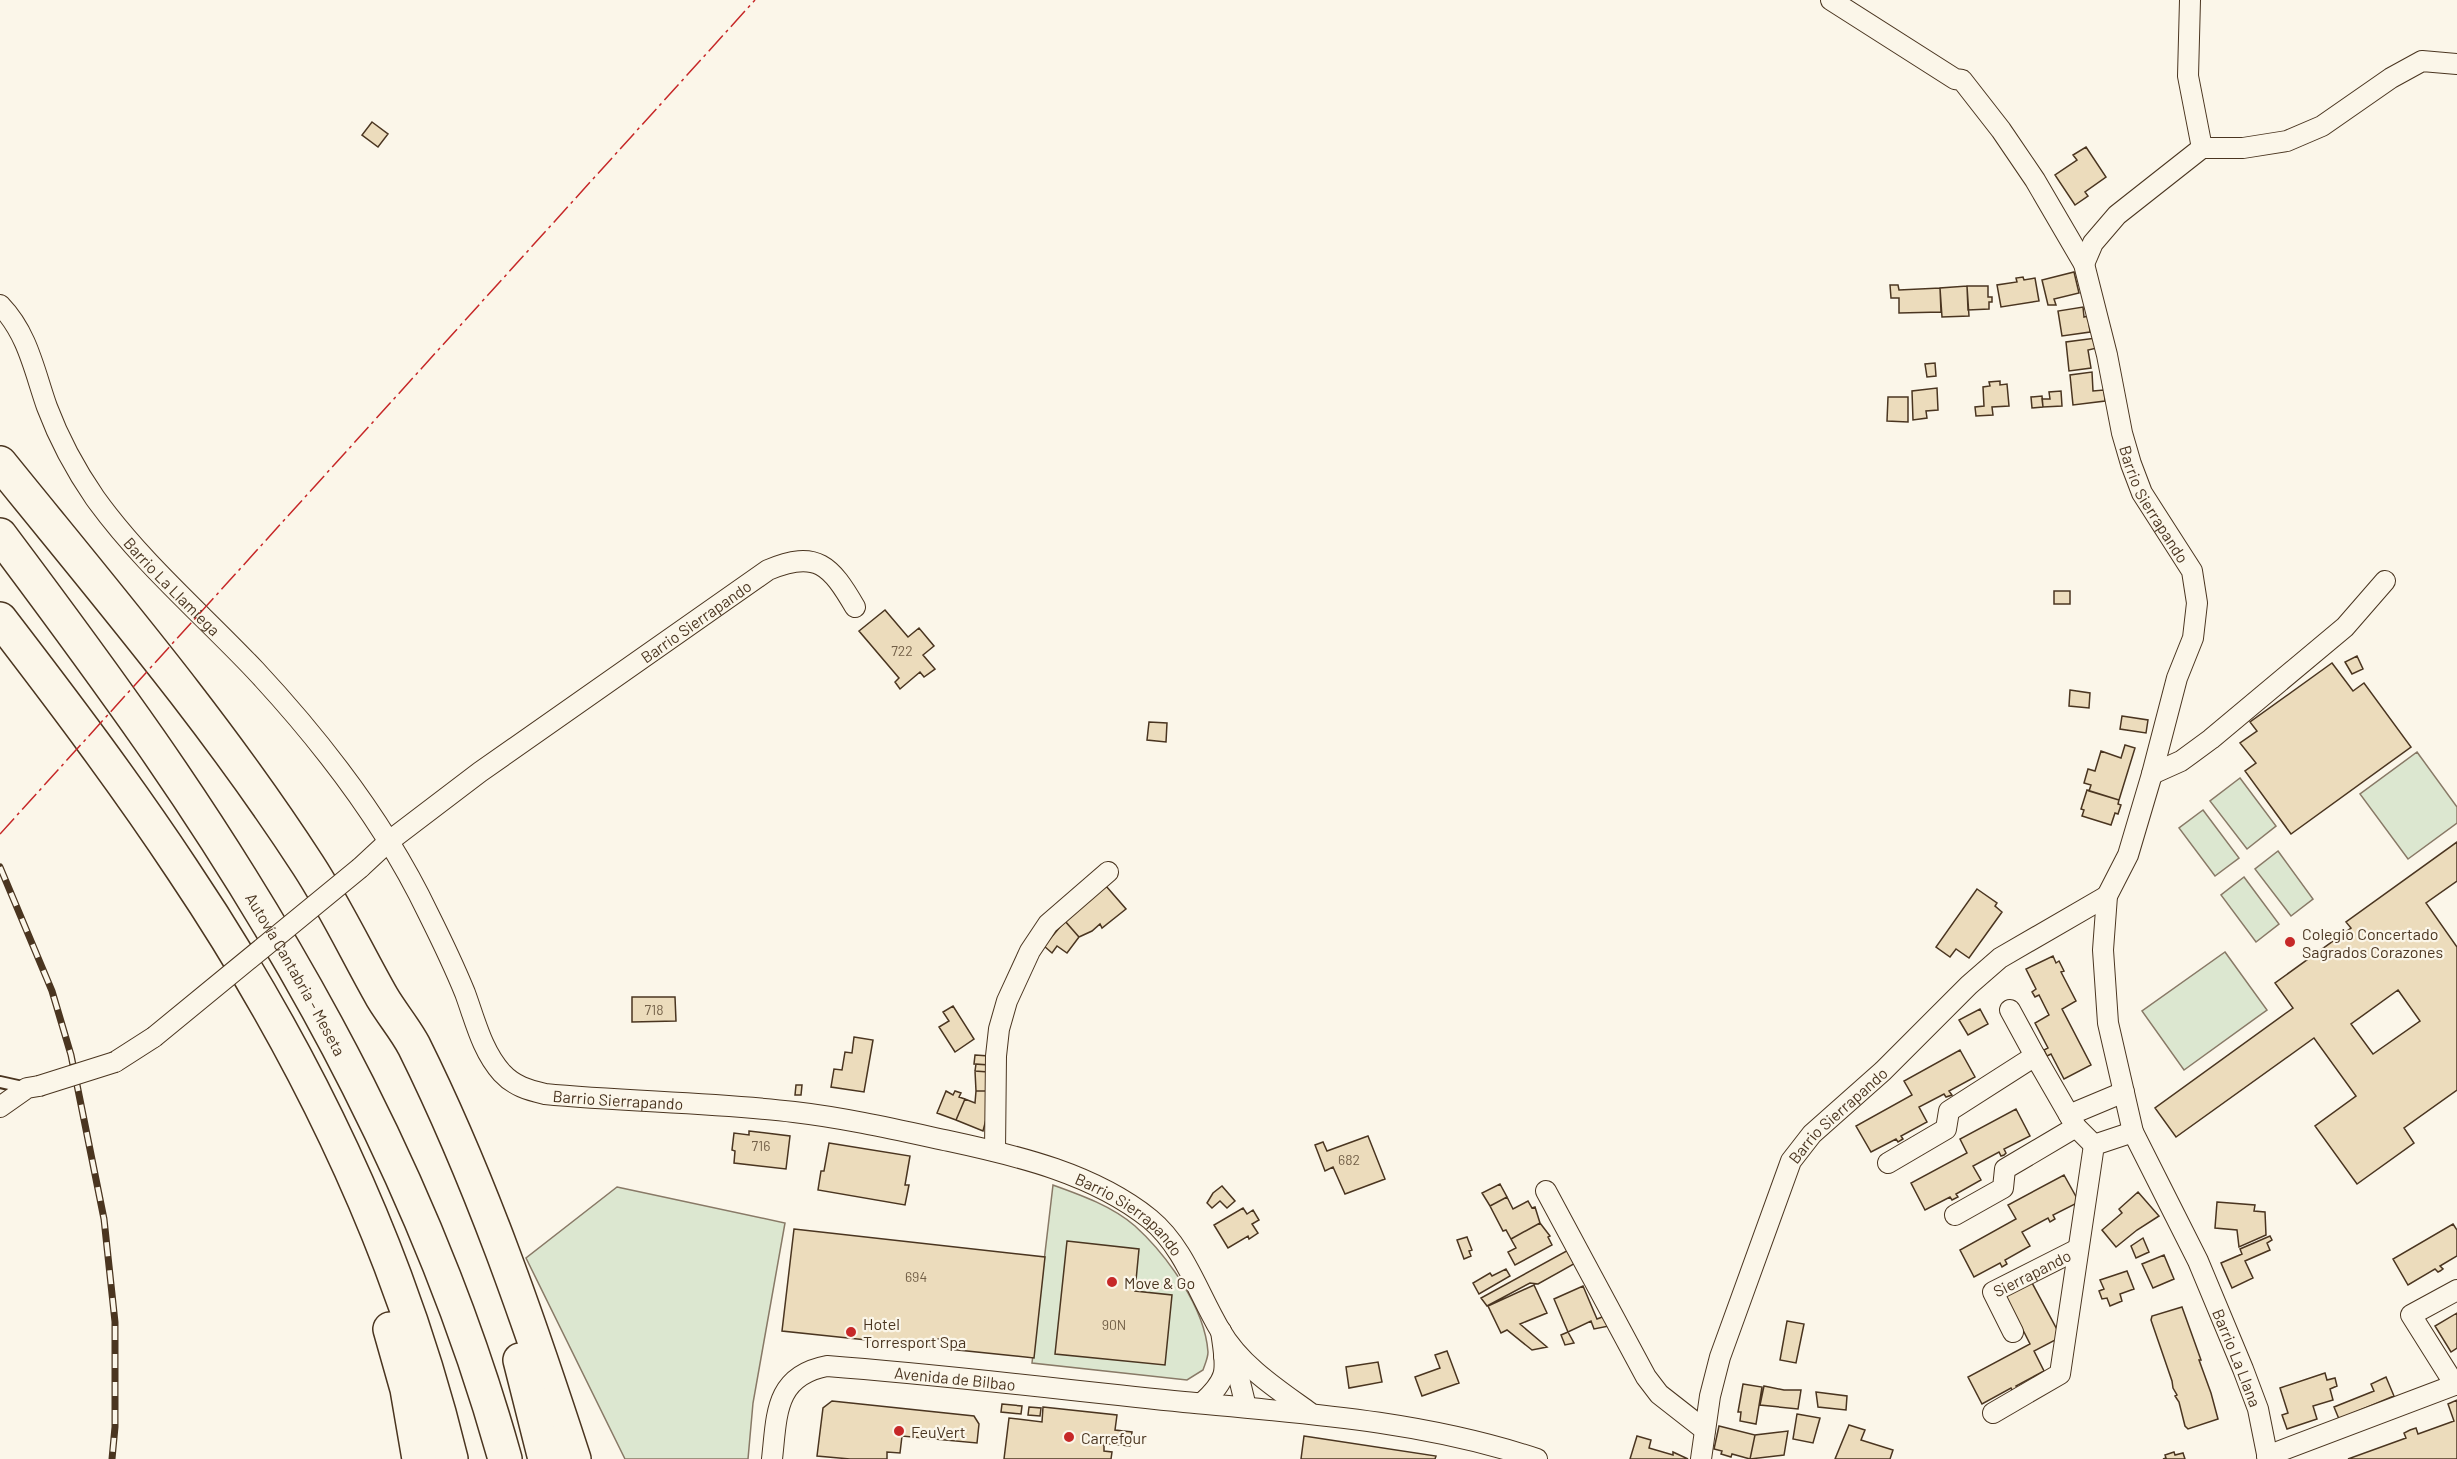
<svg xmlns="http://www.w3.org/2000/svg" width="2457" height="1459" font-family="Barlow,sans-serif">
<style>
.green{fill:#dce7d0;stroke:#887966;stroke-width:1.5}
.building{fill:#ecdcbc;stroke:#4a3520;stroke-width:1.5;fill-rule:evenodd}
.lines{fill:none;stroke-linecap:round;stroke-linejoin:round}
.service-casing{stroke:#4a3520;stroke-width:14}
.minor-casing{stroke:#4a3520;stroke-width:22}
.motorway-casing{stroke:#4a3520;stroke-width:36}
.service{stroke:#fbf6e9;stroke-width:10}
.minor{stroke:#fbf6e9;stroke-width:20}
.motorway{stroke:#fbf6e9;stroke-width:33}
.rail-casing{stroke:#4a3520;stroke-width:7}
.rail{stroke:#fbf6e9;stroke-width:4.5;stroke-dasharray:14;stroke-linecap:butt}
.minor-bridge-casing{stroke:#4a3520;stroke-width:22;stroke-linecap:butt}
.minor-bridge{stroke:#fbf6e9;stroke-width:20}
.power{stroke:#c62828;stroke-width:1.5;stroke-dasharray:21 4.5 3 4.5;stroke-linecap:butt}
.poi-dot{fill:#c62828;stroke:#fbf6e9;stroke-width:2}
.labels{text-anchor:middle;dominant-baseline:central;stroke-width:4.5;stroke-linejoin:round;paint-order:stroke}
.number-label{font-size:14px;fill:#725f47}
.street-label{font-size:16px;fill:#4a3520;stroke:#fbf6e9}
.poi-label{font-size:16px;fill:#4a3520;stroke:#fbf6e9;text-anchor:start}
</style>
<rect width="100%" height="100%" fill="#fbf6e9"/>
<path class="green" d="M2417,752L2457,807V823L2408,859L2360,794Z
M2240,778L2276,826L2247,849L2210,801Z
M2203,810L2239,858L2215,876L2179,828Z
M2278,851L2313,899L2291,916L2255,869Z
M2244,877L2279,924L2256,942L2221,895Z
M2225,952L2267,1010L2184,1070L2142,1011Z
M1053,1185C1081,1195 1112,1206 1135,1226C1167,1255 1205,1308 1208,1352C1208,1358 1205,1364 1203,1370L1187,1380L1032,1363Z
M617,1187L785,1223L753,1403L748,1459H625L526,1258Z"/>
<path class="building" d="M372,122L388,134L378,147L362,135Z
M2086,147L2106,177L2085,192L2088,196L2075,205L2055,175L2077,160L2073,155Z
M2074,272L2079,293L2054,299L2056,305H2048L2042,280Z
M2023,277L2024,280L2035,278L2039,301L2001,307L1997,285L2017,282L2016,278Z
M1890,285H1898L1899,290L1940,288L1941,312L1899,313V298H1891Z
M1967,286H1988V297H1992V302H1989V309L1968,310Z
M1967,286L1969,316L1942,317L1940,288Z
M2083,307L2084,317L2088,316L2090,332L2062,336L2058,311Z
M2096,338L2097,348L2088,350L2091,368L2069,371L2066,342Z
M1935,363L1936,376L1927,377L1925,364Z
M2092,372L2093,391L2104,390L2105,401L2073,405L2070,375Z
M2000,381V385L2007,384L2009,406L1992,407L1993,415L1976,416L1975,407L1984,406L1983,387L1990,386L1989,382Z
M1937,388L1938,410L1926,411L1927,418L1913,420L1912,391Z
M2061,391L2062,406L2043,407L2042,399H2050L2049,392Z
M2042,396L2043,407L2032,408L2031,397Z
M1888,397H1908V422L1887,421Z
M2054,591H2070V604H2054Z
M885,610L908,637L919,628L934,646L923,655L935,669L924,677L920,672L900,689L895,682L899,678L859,631Z
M2357,656L2363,669L2352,674L2345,662Z
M2332,663L2353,691L2364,683L2411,747L2291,834L2245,771L2256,763L2240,743L2257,731L2250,722Z
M2070,690L2090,693L2089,708L2069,706Z
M2122,716L2148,720L2146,733L2120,729Z
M1149,722L1167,723L1166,742L1147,740Z
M2125,745L2135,748L2119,800L2089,791L2091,785L2084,783L2088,769L2095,771L2101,751L2121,758Z
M2087,790L2119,800L2118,804L2121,805L2118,814L2115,813L2111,825L2082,816L2084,810L2081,809Z
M2457,842V881L2426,903L2457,947V1090L2404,1128L2414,1143L2357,1184L2315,1126L2356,1096L2314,1038L2176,1137L2155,1108L2293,1008L2275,983L2351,928L2346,922ZM2398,990L2420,1021L2373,1054L2351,1024Z
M1106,886L1126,909L1102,928L1100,924L1092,931L1079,937L1065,921Z
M1977,889L1997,903L1995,906L2002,912L1969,958L1956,949L1950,957L1936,947Z
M1065,921L1079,937L1067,953L1057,946L1052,953L1044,946Z
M2053,956L2056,963L2059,961L2064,971L2061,972L2076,1001L2062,1009L2091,1065L2064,1079L2051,1054L2047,1056L2044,1050L2048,1048L2035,1023L2049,1015L2039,995L2035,997L2032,992L2036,989L2026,969Z
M632,997H675L676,1021L632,1022Z
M953,1006L974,1039L955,1052L939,1027L949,1021L943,1012Z
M1980,1009L1988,1024L1968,1035L1959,1020Z
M854,1037L873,1040L864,1092L831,1087L834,1069L842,1070L845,1052L852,1053Z
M1960,1050L1975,1077L1949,1091L1952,1095L1946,1097L1944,1094L1919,1107L1927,1122L1901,1136L1903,1139L1898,1142L1896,1139L1871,1152L1856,1126L1912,1095L1904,1081Z
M975,1055L989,1056V1065L974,1064Z
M976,1064L989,1065L988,1072L975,1071Z
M975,1071L988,1072L989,1091H976Z
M796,1085H802L801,1095H795Z
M946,1091L953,1095L955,1091L961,1093L959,1097L965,1099L956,1120L937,1113Z
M976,1091H989V1108L983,1131L956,1120L965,1099L975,1103Z
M2016,1109L2030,1136L2004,1149L2006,1153L2004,1155L2001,1156L1999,1152L1973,1166L1981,1180L1956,1194L1958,1197L1952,1200L1950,1197L1925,1210L1911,1183L1967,1153L1960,1139Z
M749,1131L790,1136L786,1169L734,1163L735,1151L732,1150L734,1133L749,1135Z
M1368,1136L1385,1179L1345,1194L1333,1167L1325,1171L1315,1145L1323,1142L1327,1151Z
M829,1143L910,1156L905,1185H909L905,1205L818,1190L821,1171H824Z
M2064,1175L2079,1202L2053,1215L2055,1219L2050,1222L2048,1218L2022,1232L2030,1246L2005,1260L2007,1264L2002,1267L2000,1263L1974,1277L1960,1250L2016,1219L2008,1205Z
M1500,1184L1507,1197L1490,1206L1482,1193Z
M1222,1186L1235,1201L1227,1208L1220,1201L1212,1208L1207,1203L1213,1193Z
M2138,1192L2159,1216L2137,1230L2116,1247L2102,1230L2122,1213L2119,1209Z
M1507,1197L1513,1209L1528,1201L1532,1208L1535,1207L1540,1223L1511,1239L1506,1230L1503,1231L1490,1206Z
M2217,1202L2255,1205L2254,1211L2265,1212L2266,1235L2239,1247L2237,1230L2215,1228Z
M1243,1208L1247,1214L1253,1210L1259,1220L1252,1224L1258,1233L1249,1239L1248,1236L1228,1248L1214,1225Z
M1540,1223L1550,1236L1548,1237L1552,1245L1515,1265L1508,1252L1516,1248L1511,1239Z
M2453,1224L2457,1230V1256L2440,1266L2443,1269L2440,1271L2438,1272L2435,1269L2408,1285L2393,1259Z
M794,1229L1045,1257L1034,1358L948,1349L949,1339H933V1347L782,1331Z
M2270,1236L2272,1240L2267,1243L2270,1250L2245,1261L2253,1278L2232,1288L2221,1263L2242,1254L2240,1249Z
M1467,1237L1472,1250L1469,1251L1471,1256L1464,1259L1457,1240Z
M2143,1238L2149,1252L2136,1258L2131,1246Z
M1067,1241L1139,1249L1135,1291L1172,1295L1165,1365L1055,1354Z
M1572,1248L1579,1261L1538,1284L1530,1283L1487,1306L1481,1298Z
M2164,1255L2174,1279L2153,1288L2142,1264Z
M1506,1269L1510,1276L1479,1294L1473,1283L1490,1273L1492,1276Z
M2127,1271L2134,1289L2120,1294L2122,1301L2110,1306L2107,1298L2102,1299L2099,1291L2104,1289L2100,1280Z
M2031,1281L2061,1337L2034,1351L2044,1371L2016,1386L2018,1389L2013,1392L2011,1388L1982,1404L1968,1377L2030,1344L2021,1326L2017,1327L2014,1322L2018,1320L2004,1295Z
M1534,1285L1547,1313L1520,1324L1547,1347L1532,1350L1507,1330L1501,1333L1488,1306Z
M1583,1286L1597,1319L1605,1316L1609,1326L1594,1329L1591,1321L1568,1332L1554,1299Z
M2182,1307L2201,1360H2199L2211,1393L2218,1419L2188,1429L2185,1426L2179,1402L2175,1396L2177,1395L2173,1388L2172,1381L2151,1320L2152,1316Z
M2457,1313V1348L2451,1352L2435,1326Z
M1787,1321L1804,1324L1796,1363L1780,1360Z
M1568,1332L1574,1343L1565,1345L1561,1335Z
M1447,1351L1459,1383L1422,1396L1415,1377L1440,1368L1435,1355Z
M1378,1362L1382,1382L1349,1388L1346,1367Z
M2325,1373L2327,1380L2335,1378L2337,1386L2330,1389L2333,1400L2313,1406L2317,1419L2287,1429L2282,1415L2288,1413L2280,1388Z
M2386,1377L2394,1396L2339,1419L2334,1407L2374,1391L2371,1384Z
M1743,1384L1762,1387L1756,1424L1740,1421L1741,1412H1738Z
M1764,1386L1784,1390H1801L1798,1409L1760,1405Z
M1816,1392L1847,1396L1846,1410L1818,1407Z
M2457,1400V1459H2348L2406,1438L2404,1433L2410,1430L2416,1428L2418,1434L2454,1421L2448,1404Z
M832,1401L974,1416L979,1424L977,1443L902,1436L900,1453L887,1452V1459H850L817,1456L823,1408Z
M1002,1404L1022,1406L1021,1414L1001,1412Z
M1029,1407L1041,1408L1040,1416L1028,1415Z
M1043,1407L1117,1415L1115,1430L1132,1432L1130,1446L1091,1442L1104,1445V1451L1112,1452L1111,1459H1004L1009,1418L1042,1422Z
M1797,1414L1820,1418L1813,1443L1793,1439Z
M1849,1425L1865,1430L1861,1440L1893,1450L1890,1459H1835Z
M1719,1426L1755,1435L1750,1459L1732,1454L1731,1457L1721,1454L1722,1451L1714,1449Z
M1788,1431L1784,1455L1750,1459L1755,1435Z
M1304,1436L1436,1456L1435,1459H1301Z
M1637,1436L1651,1440L1649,1448L1673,1455V1452L1688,1459H1630Z
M2174,1452L2175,1455L2183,1453L2185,1459H2163L2166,1458L2165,1455Z"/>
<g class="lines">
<defs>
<path id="service" d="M0,1082L27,1088"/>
<g id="minor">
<path id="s1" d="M1831,0L1955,79L1962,80L2001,130L2035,180L2084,264L2107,355L2122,433L2131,464L2142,493L2192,571L2197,603L2193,638L2177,678L2152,774L2128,855L2107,896L2103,950L2108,1023L2133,1132L2198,1261L2243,1369L2258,1409L2268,1459"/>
<path d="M2190,0L2188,76L2202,148"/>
<path d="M2084,264L2093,243L2117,215L2202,148H2243L2287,141L2322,126L2391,78L2422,61L2457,64"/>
<path id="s2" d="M0,305C28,334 34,370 47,407C59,439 75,469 95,498C141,562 201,613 255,670C323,743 385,823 428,913C441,939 454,966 465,993C475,1020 482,1051 502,1073C514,1086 528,1090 545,1094C628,1102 711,1102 794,1112C846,1118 898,1130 949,1141C1019,1156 1094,1174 1150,1219C1184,1247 1198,1293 1220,1330C1240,1365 1277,1389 1309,1412"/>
<path d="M2152,774L2181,761L2211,739L2345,627L2385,581"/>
<path id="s3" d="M360,868L388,842L480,772L768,570C817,549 831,566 855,607"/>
<path d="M2010,1010L2035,1056"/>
<path d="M115,1062L154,1037"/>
<path d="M0,1107L27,1088L39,1086"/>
<path d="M2069,1115L2124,1092"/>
<path d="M995,1151L996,1056L999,1029L1007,1001L1030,951L1048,924L1108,872"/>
<path d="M1888,1163L1946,1129L1949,1111L2035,1056L2076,1127L2094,1145"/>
<path d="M1546,1191L1646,1377L1659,1394L1705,1430"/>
<path d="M1955,1215L2003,1188L2005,1169L2076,1127"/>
<path id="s4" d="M2013,1332L1993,1292L2078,1249"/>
<path d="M1224,1356L1239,1378L1246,1407"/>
<path d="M2455,1385L2411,1315L2457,1290"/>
<path d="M1202,1403C1231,1377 1226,1368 1221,1331"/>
<path d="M1993,1413L2060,1374L2094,1145L2133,1132"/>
<path d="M2267,1456L2457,1384"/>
<path id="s5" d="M772,1459C777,1416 774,1376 827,1366C947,1375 1065,1390 1184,1402C1303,1413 1423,1421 1537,1459"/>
<path id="s6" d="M1701,1459L1710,1396L1720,1357L1791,1161L1812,1134L1883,1071L1969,985L2000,958L2107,896"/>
</g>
<g id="motorway">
<path d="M0,463C106,594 216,723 308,865C336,908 357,953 382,997C392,1014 405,1029 414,1046C480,1179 528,1318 574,1459"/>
<path id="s7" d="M0,535C51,603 102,672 151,742C303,961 433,1200 505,1459"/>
<path d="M0,619C63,701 125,783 182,869C303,1049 400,1248 451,1459"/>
<path d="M390,1329L407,1389L419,1459"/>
<path d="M520,1360L545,1459"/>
</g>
</defs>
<use href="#service" class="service-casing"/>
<use href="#minor" class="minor-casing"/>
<use href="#motorway" class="motorway-casing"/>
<use href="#service" class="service"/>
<use href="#minor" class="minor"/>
<use href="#motorway" class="motorway"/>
<defs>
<path id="rail" d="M0,867L52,991L71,1055L104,1219L115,1322V1427L112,1459"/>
</defs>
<use href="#rail" class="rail-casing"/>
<use href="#rail" class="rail"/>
<defs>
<path id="minor-bridge" d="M154,1037L360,868
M39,1086L115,1062"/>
</defs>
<use href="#minor-bridge" class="minor-bridge-casing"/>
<use href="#minor-bridge" class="minor-bridge"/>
<path class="power" d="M0,834L755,0"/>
</g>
<g class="poi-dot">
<circle cx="2290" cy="942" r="6"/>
<circle cx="1112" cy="1282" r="6"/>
<circle cx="851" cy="1332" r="6"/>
<circle cx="899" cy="1431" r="6"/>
<circle cx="1069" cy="1437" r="6"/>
</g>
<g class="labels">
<g class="number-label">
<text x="902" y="650">722</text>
<text x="654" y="1009">718</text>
<text x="761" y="1145">716</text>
<text x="1349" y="1159">682</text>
<text x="916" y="1276">694</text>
<text x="1114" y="1324">90N</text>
</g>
<g class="street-label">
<text stroke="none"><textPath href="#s1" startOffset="627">Barrio Sierrapando</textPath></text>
<text stroke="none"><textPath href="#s2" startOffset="334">Barrio La Llamiega</textPath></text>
<text stroke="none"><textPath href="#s3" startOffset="417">Barrio Sierrapando</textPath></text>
<text stroke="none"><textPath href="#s7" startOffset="530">Autovía Cantabria - Meseta</textPath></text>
<text stroke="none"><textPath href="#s2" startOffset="1050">Barrio Sierrapando</textPath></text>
<text stroke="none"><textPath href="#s6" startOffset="378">Barrio Sierrapando</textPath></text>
<text stroke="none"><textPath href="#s2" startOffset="1582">Barrio Sierrapando</textPath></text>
<text stroke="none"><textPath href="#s4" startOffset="88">Sierrapando</textPath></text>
<text stroke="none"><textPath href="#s1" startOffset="1533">Barrio La Llana</textPath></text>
<text stroke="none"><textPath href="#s5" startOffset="248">Avenida de Bilbao</textPath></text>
</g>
<g class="poi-label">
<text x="2302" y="933">Colegio Concertado<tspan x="2302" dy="18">Sagrados Corazones</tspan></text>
<text x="1124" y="1282">Move &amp; Go</text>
<text x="863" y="1323">Hotel<tspan x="863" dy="18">Torresport Spa</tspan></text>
<text x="911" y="1431">FeuVert</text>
<text x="1081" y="1437">Carrefour</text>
</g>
</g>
</svg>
